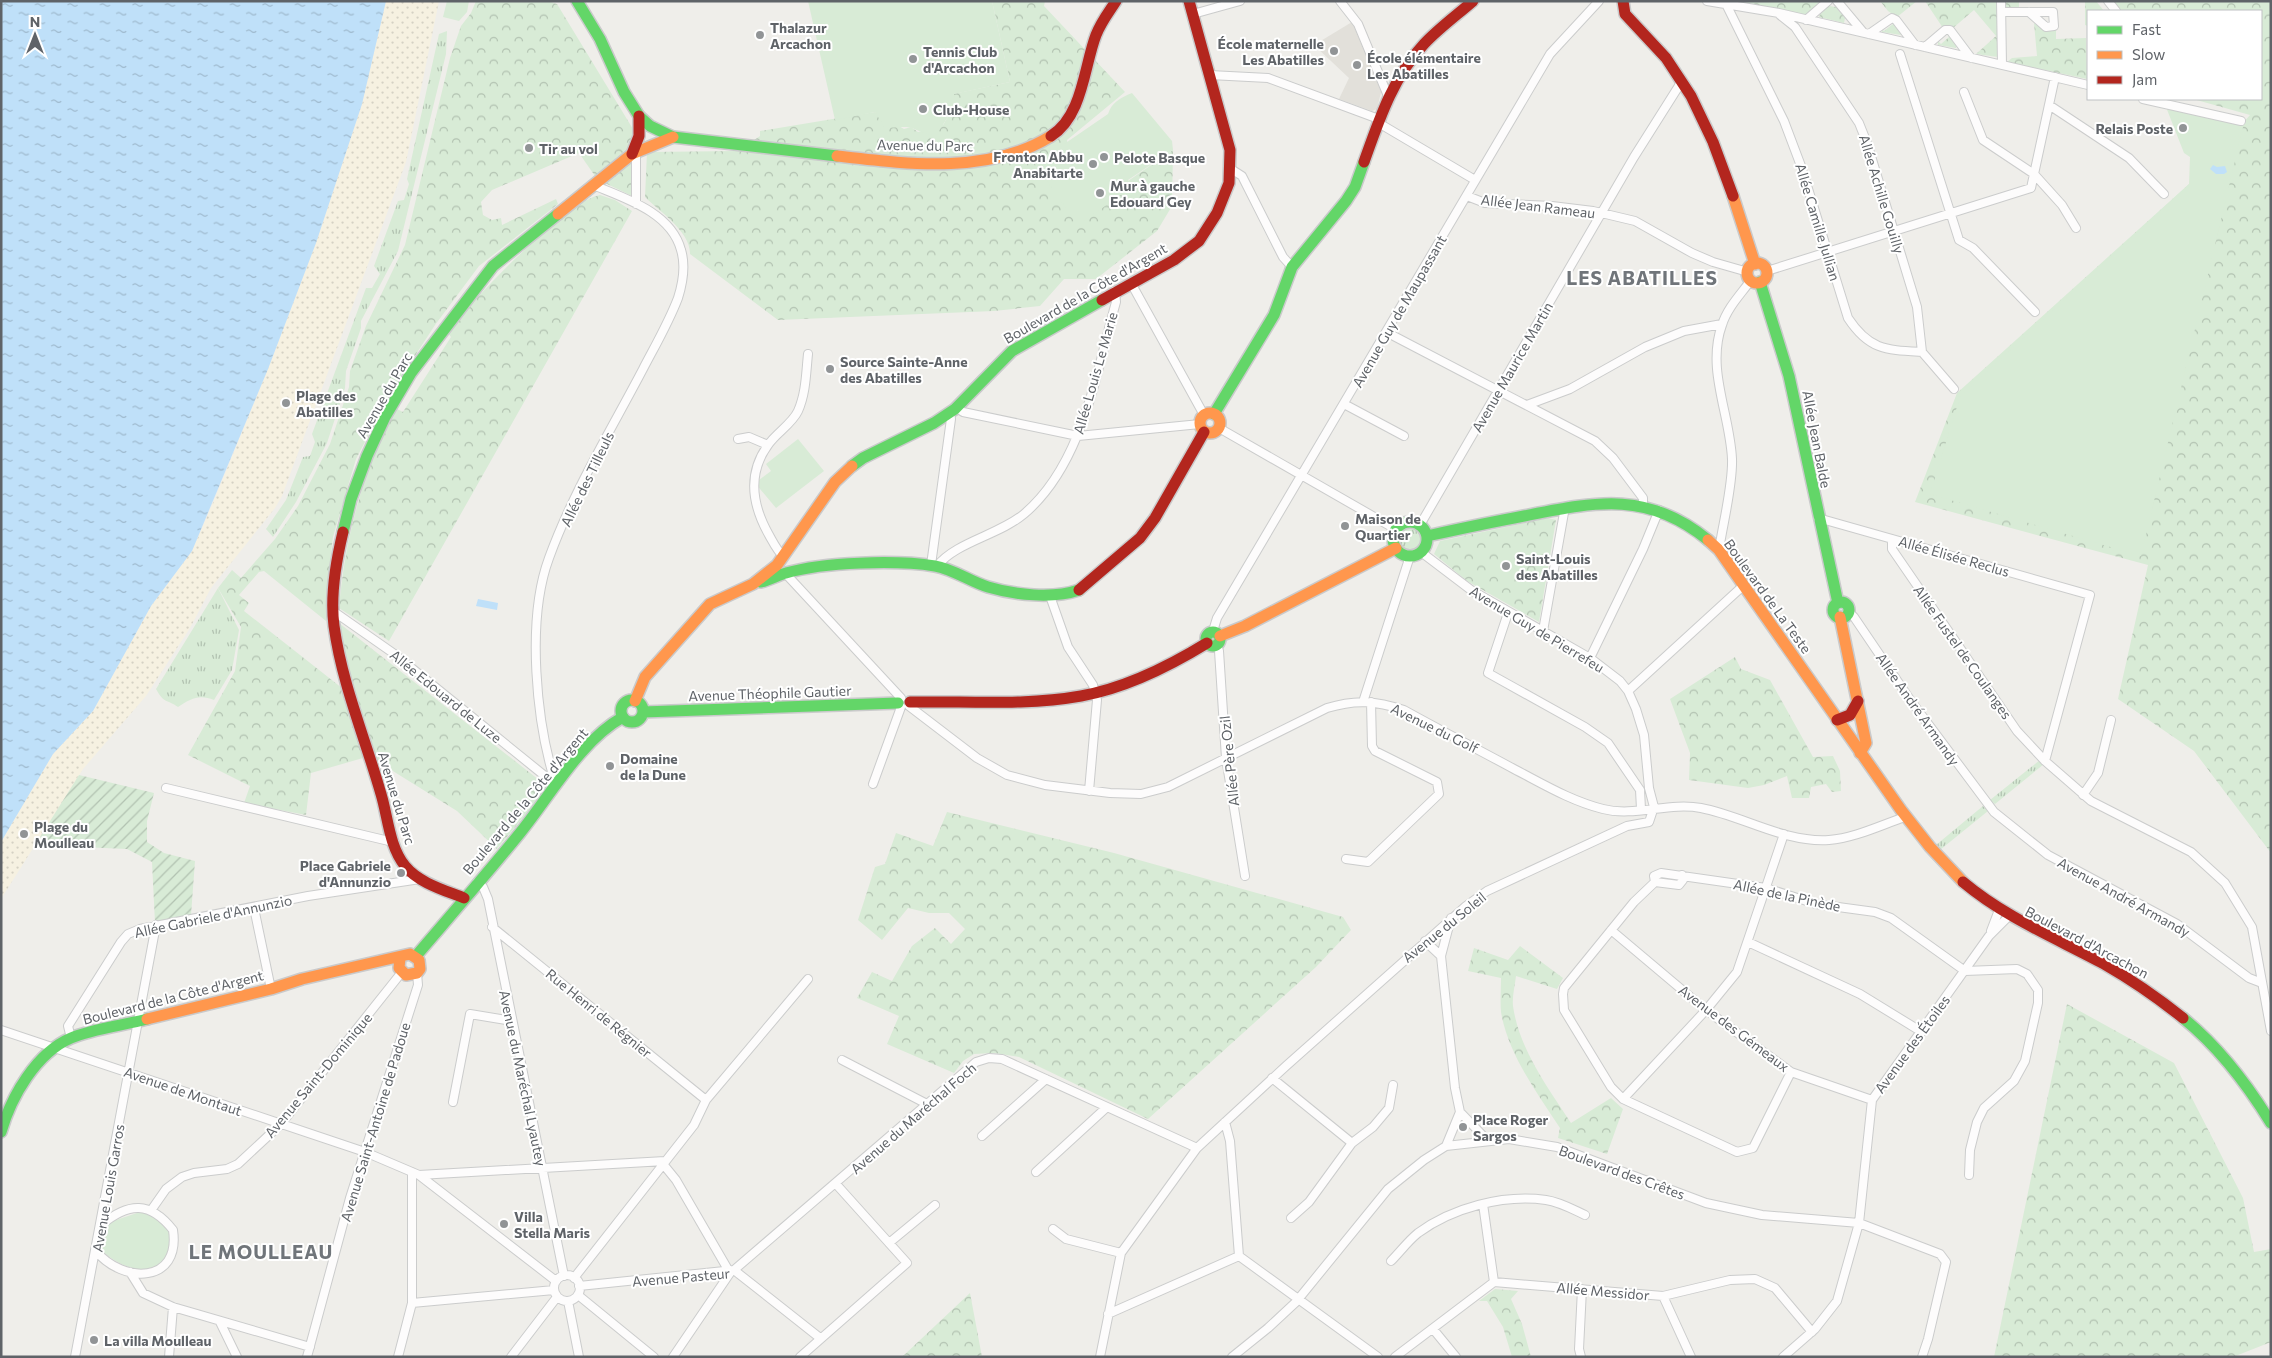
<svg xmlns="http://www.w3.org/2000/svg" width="2272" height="1358" font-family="Commissioner,sans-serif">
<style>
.education{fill:#e2e0da}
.grass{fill:url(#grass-tufts)}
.forest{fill:url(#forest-crowns)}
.sand{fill:url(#sand-dots)}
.park{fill:#d8ebd6}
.garden{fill:url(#garden-furrows)}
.water{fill:url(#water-ripples)}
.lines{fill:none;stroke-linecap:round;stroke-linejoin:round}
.street-casing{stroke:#cbcccc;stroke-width:10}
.fast-casing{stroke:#cacacb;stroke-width:14}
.slow-casing{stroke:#cacacb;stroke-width:14}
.jam-casing{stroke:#cacacb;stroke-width:14}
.street{stroke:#fdfcfc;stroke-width:8}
.fast{stroke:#63d668;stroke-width:11}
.slow{stroke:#ff974d;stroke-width:11}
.jam{stroke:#b3261e;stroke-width:11}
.poi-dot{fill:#919496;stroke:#fff;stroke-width:2}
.labels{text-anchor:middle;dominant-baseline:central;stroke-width:4;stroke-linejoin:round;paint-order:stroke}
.poi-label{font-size:14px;font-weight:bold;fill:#5f6368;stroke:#fff;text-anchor:start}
.street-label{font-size:14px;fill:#5f6368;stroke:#fff}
.district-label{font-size:19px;font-weight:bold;letter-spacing:1px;fill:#70757a;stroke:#fff}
</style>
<defs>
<pattern id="grass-tufts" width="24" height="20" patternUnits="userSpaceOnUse" patternTransform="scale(1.25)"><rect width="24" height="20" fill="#d8ebd6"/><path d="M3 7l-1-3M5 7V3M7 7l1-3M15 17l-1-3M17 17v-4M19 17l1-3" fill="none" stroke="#b2c2b1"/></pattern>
<pattern id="forest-crowns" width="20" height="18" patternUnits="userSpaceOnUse" patternTransform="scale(1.25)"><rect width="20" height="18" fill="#d8ebd6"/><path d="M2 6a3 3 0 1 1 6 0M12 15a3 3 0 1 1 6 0" fill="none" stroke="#b2c2b1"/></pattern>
<pattern id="sand-dots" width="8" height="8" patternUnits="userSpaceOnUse" patternTransform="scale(1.25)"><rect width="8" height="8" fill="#f6f1e1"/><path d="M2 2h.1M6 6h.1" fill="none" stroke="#d5d1c4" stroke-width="1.8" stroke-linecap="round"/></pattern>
<pattern id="garden-furrows" width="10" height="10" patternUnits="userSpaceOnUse" patternTransform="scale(1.25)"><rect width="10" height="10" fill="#d8ebd6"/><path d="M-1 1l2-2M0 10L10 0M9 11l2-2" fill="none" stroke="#b2c2b1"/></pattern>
<pattern id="water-ripples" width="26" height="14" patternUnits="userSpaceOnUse" patternTransform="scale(1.25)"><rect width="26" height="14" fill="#bfe0f9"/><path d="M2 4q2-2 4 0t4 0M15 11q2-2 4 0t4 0" fill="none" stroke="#9eb9cd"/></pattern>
</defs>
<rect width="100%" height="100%" fill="#efeeea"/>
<path class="education" d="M1352,22L1381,92L1377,109L1372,111L1339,99L1349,78L1314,45Z"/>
<path class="grass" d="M447,31L446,54L398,251L361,321V328L346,371L345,388L327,443L296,502L273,537L266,529L286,500L303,457L310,456L315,442L312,434L366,288H372L380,274L374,266L398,201L404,200L409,184L407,179L439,34Z
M1407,528H1414L1420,535V544L1413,550L1403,548L1399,540L1402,531Z
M218,588L239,630L232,670L214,700C200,694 191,698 178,707C167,699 164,704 156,689Z
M2040,760L2044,764L1995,804L1990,800Z
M1983,806L1988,811L1940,850L1936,845Z"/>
<path class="forest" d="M476,1H547L557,4L636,134L629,147L595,176L579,153L492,190L481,202L483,215L492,220L501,218L502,225L556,199L558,204L479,266L435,325L389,396L356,459L333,537L326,595V621L264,571L259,572L239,595L249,603L244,611L347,692L363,758L311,773L306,815L244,803L250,786L188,755L235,671L241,627L218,588L232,570L241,578L275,539L298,506L330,444L349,387L350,371L366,326L405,245L450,58L461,26L471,13Z
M992,1H1045L1044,6L1125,92L1067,140L1069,155L1132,187L1128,181L1173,150L1172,206L1157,231L1096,279H1064L1040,306L994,311L778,320L690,254C691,232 659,211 645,197L647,152L738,151L760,136V131L875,112L904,129L911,127L918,132L943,125L949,115L953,94L1010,82Z
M1727,1H1822L1805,15Z
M1880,1H1917L1897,17L1888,11Z
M1925,1H1998V57L1976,54L1996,36L1974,10L1953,28H1943Z
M2004,1H2019V9H2004Z
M2060,1H2096L2104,11H2088V26L2085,25V1Z
M2112,1H2271V853L2194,751L2118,699L2148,565L1915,502L1957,393L2189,184L2250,115L2193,99H2261V11H2120Z
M1829,6L1836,7L1845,18L1844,23L1819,17L1821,12Z
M1890,22H1893L1901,35L1882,32V30L1884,31L1893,24Z
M2034,23L2043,30H2056V39L2086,38L2087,79L2007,62L2012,58L2037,56Z
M1947,34L1957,44L1956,48L1938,45V41L1941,44L1949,37Z
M634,158L632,196L605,183Z
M600,195L615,200L632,211L389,641L339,608C345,537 363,471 395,408L403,412L451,337L447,332C481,292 517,254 558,221C572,210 583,199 600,195Z
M1548,518L1556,520L1539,622L1467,581L1434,554L1440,541Z
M339,623L548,787L497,849L457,811L372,758L337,624Z
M1735,657L1741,669L1770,680L1813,757L1833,756L1840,771L1841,791L1832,792L1826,784L1811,787L1809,798H1792L1787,776L1764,785L1748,788L1689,780L1690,753L1670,699Z
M947,812L1114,853L1343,917L1351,930L1316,967L1148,1119L1019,1057L994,1053L974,1054L963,1061L954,1073L887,1044L899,1016L857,998L872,972L892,981L912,946L935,928L951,944L965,929L949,913H929L908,908L882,940L858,920L875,867L885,864L896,833L933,846Z
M1520,946L1563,978L1557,989L1516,976C1515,985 1512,997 1513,1006C1519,1049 1548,1088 1571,1123L1611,1098L1623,1109L1607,1154L1558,1138L1560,1128C1537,1093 1508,1054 1501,1012C1500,1001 1501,989 1501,978L1468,971L1474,948L1508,960Z
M2067,1004L2174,1063L2243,1198L2254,1252L2271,1249V1342L2233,1357H1994Z
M1495,1289L1518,1291L1511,1299L1522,1324L1531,1357H1512L1503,1327L1487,1301H1479Z
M970,1293L982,1357H902Z"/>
<path class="sand" d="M386,1H439L406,162L282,496L275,508L211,588L190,628L146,696L83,769L1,899V842L53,754L93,711L151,606L192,551L213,503L268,369L316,243L362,104Z"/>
<path class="park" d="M447,1H469L467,12L459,21L443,17Z
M808,1H992L1010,82L954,94L958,113L949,115C935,138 936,138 912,128C907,126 892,128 885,128L875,112L835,120Z
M1132,93L1172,141L1173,150L1128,180L1132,187L1078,225L1035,164L1108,114C1112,102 1120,98 1132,93Z
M2166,107L2244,123L2141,556L1930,494L1960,397L2189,184L2190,157L2184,153Z
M798,439L824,471L776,508L755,483L771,471L766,464Z
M140,1212L151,1213L170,1231C179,1284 126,1276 99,1248L103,1228L113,1221Z"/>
<path class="garden" d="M79,775L154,793L147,821V842L164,853L195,861L191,915L155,923L152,862L127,849L35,845Z"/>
<path class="water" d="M1,1H386L362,104L316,243L268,369L192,551L151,606L93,711L53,754L1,842Z
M2213,165L2217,167L2225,166L2227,172L2224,174H2216L2210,169Z
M478,599L498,603L497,610L476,606Z"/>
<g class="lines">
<defs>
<path id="street" d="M1340,1L1358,24L1388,96
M1707,1L1779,13L2088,85
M1837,1L1863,32
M2001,1L2002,65
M2108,1L2116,11
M1727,6L1784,121L1801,166L1848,318C1869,350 1886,350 1922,352L1954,389
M2002,12H2053L2054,26L2046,27L2029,12
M1193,14L1240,1
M1780,15L1795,27L1859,123L1867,143L1917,307L1922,352
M1806,20L1828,1
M1869,34L1892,18L1896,20L1915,45
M1925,47L1945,30H1950L1971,58
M1900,54L1959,240L1973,248L2035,312
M1210,75L1268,78L1376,118L1382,125L1475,180
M1964,92L1983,140L2034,174L2062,205L2076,228
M2143,99L2241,121
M2049,105L2129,158L2164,194
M1231,169L1242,176L1283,257L1292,267
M1467,196L1485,203L1552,206L1593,211L1635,221L1692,253L1713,262L1748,272
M636,204V148
M1767,271L2031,188L2055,77
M1131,283L1204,415
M1386,332L1595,441L1613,458L1643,498V505
M1344,404L1404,436
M1527,405L1570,389L1645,347L1684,331L1722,324
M957,408L963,412L1078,436L1200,424
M1219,428L1397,530
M738,439L749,437L768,445
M1818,518L2090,595L2045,761
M1420,525L1634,157L1682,81
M1892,539V549L2017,731L2045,761L2091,801L2191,852L2225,883L2252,927L2271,1031
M1719,550C1723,523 1733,485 1732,459C1730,414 1706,369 1722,325C1727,308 1741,294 1751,280
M784,557C777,551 773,542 769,535C752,505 747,474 768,445C776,433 792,424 798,411C806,393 806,373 808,354
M931,565L951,419L950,413
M937,566C956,542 999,535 1024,514C1083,464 1096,373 1116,302L1115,291
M785,573L901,698
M1050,596L1068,647L1093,685L1097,700L1089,791
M333,611L393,653L556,785
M1849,612L1854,617L1911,701L1994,812L2048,855L2177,924L2249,978L2262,983
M1508,613L1488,673L1585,727L1608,743L1640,790
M1213,631L1217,618L1550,54L1599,1
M1543,631L1565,507
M1217,645L1219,651L1226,758L1245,876
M1590,658L1643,549L1659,510
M1628,691L1744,585
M1363,702L1410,556
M909,706L977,758L1007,775L1045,785L1110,793L1141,794L1168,787L1327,708C1356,699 1376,701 1404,710C1440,730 1477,749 1514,769C1543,784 1571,801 1603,809C1634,817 1669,802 1701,808C1743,816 1785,843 1829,840C1855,838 1881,825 1905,817
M873,784L901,707
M556,785C536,723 526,620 549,558C573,492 611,430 643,369C655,346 669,322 678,298C683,282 686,266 681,250C671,212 624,198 593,185
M166,788L393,842
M1640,790L1641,809
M2083,795L2098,773L2111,720
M1346,859L1368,862L1439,794L1437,782L1375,751L1372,746L1371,702
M477,882L483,887L488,899L564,1276
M1655,882L1679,885L1683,880L1682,875
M254,908L271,989
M492,927L706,1100
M1611,930L1706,1010L1791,1072L1872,1100
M1991,931L1999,910
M1425,941L1441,956
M1748,942L1860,994L1922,1032
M1,1030L365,1152L419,1175L556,1281
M71,1038L68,1026L121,942L128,934L140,929L308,896L420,879
M842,1060L927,1104
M1791,1072L1753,1148L1737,1152L1623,1099L1611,1087L1564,1010L1563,994L1564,988L1634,902L1655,882L1654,876L1661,873L1766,888L1816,904L1875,912L1891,918L1965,971L2017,969L2027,974L2038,990V1003L2025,1061L2014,1081L1984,1108L1977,1122L1970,1150L1969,1175
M1272,1078L1352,1143
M1623,1099L1706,1010L1737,972L1784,834
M453,1102L470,1014L512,1021
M1460,1112L1488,1141
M1225,1122L1230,1141L1239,1256L1378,1357
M982,1136L1046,1079
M1446,1146L1460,1112L1455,1088L1441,956L1451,918
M663,1164L676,1180L730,1273L673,1357
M1036,1172L1107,1107
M419,1175L665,1161
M1483,1204L1494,1282
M152,1209L166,1189L182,1177L194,1173L227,1169L238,1164L281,1124L402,972
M1291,1218L1309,1202L1352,1143L1373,1127L1389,1108L1393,1085
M1053,1229L1066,1239L1121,1253
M889,1243L935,1205
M96,1251C123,1284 181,1284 173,1230C150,1201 129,1202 101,1225
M1391,1261C1400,1252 1408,1241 1418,1233C1452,1208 1503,1194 1546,1200C1560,1202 1572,1209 1585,1215
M734,1270L976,1062L989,1058L1002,1059L1197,1148
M130,1272L143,1293L173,1307L310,1347
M554 1288a13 13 0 1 1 26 0a13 13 0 1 1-26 0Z
M574,1278L694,1125L706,1100L808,979
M579,1286L734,1270L820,1338
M578,1295L654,1357
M1663,1296L1691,1357
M568,1301L579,1357
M412,1303L554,1290
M1108,1314L1239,1256
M220,1322L237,1357
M1433,1329L1456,1357
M75,1357L156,925
M169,1357L173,1307
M307,1357L350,1198L418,985L417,973
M398,1357L412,1303V1172
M511,1357L557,1297
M800,1357L907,1263L836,1184
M1100,1357L1121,1253L1197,1148L1286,1066L1466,906L1487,891L1627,826L1649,822L1654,807L1649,788L1644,735L1636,709L1628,691L1620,681L1590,658L1471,590L1421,552
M1232,1357L1268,1328L1296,1302L1388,1189L1424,1160L1446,1146L1509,1139L1557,1147L1706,1203L1762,1215L1859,1223L1940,1254L1946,1262L1928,1339L1922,1357
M1395,1357L1494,1282L1663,1296L1730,1280L1755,1279L1775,1288L1812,1332
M1581,1357L1579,1349L1582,1289
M1783,1357L1815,1329L1837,1301L1859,1223L1872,1100L1989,936L2009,916"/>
<path id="fast" d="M577,1L600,39L624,92L639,116L650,126L673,137L837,156
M1760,282L1789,376L1838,603
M1214,414L1274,315L1292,267L1346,201L1355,187L1364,162
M852,466L863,458L934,423L955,409L1012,351L1102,300
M1393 539a17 17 0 1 1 34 0a17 17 0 1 1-34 0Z
M343,532L351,499L367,456L385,417L411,373L493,266L558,214
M1427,536C1459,529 1492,522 1524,516C1595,502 1647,490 1708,540
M761,582C770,580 778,575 786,573C824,562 896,560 935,566C953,569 971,582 988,587C1015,595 1053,599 1079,590
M1833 610a8 8 0 1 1 16 0a8 8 0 1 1-16 0Z
M1206 639a7 7 0 1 1 14 0a7 7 0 1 1-14 0Z
M621 711a11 11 0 1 1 22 0a11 11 0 1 1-22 0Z
M643,712L898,703
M416,956C451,915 486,875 520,833C550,796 581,740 623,717
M2183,1018C2219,1047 2247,1084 2271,1123
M1,1132C11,1097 36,1053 71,1038C91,1029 125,1025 147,1019"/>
<path id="slow" d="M837,156C907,164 989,175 1051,136
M1733,196L1755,264
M558,214L632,154L673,137
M1747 273a10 10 0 1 1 20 0a10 10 0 1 1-20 0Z
M1200 423a10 10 0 1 1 20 0a10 10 0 1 1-20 0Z
M1708,540L1719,550L1735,573L1901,810L1930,847L1963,882
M1840,617L1866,743L1860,753
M1220,636L1245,626L1396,548
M635,701L645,677L710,604L753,584L777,565L835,482L852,466
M147,1019L271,989L302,979L410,954L419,960L420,969L417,973L406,975L399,968L400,958"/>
<path id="jam" d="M1623,1L1625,14L1666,58L1691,96L1713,142L1733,196
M1051,136C1083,116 1084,66 1096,35C1101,22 1109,12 1116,1
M632,154L639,136V116
M1364,162C1379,120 1393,77 1424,44C1439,28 1457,15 1473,1
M1102,300L1174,260L1199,241L1217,213L1229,183L1230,150L1189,1
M343,532C336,561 330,596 334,626C342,684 365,738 381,794C388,817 389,846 405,866C419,883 444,890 464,898
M1079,590L1140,538L1155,518L1204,432
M910,702C967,701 1025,706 1081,696C1126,688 1168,667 1207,643
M1837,720L1850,715L1858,701
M1963,882C2006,918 2056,938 2104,964C2132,980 2158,998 2183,1018"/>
</defs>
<use href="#street" class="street-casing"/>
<use href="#fast" class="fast-casing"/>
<use href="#slow" class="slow-casing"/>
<use href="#jam" class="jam-casing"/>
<use href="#street" class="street"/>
<use href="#fast" class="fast"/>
<use href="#slow" class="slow"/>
<use href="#jam" class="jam"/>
</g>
<g class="poi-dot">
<circle cx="760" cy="35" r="5"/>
<circle cx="1334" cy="51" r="5"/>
<circle cx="913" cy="59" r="5"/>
<circle cx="1357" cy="65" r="5"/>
<circle cx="923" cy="109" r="5"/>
<circle cx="2183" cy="128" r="5"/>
<circle cx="529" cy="148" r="5"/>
<circle cx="1104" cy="157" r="5"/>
<circle cx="1093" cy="164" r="5"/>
<circle cx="1100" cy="193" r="5"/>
<circle cx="830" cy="369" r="5"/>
<circle cx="286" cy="403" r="5"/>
<circle cx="1345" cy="526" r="5"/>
<circle cx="1506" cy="566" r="5"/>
<circle cx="610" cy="766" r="5"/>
<circle cx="24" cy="834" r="5"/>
<circle cx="401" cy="873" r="5"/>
<circle cx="1463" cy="1127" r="5"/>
<circle cx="504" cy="1224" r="5"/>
<circle cx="94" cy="1340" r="5"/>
</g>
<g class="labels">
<g class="poi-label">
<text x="770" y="27">Thalazur<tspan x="770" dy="16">Arcachon</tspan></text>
<text x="1324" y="43" text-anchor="end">École maternelle<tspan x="1324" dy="16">Les Abatilles</tspan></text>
<text x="923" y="51">Tennis Club<tspan x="923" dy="16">d'Arcachon</tspan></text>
<text x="1367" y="57">École élémentaire<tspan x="1367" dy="16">Les Abatilles</tspan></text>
<text x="933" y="109">Club-House</text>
<text x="2173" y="128" text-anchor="end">Relais Poste</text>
<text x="539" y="148">Tir au vol</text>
<text x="1083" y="156" text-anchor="end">Fronton Abbu<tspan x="1083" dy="16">Anabitarte</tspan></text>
<text x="1114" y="157">Pelote Basque</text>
<text x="1110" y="185">Mur à gauche<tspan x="1110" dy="16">Edouard Gey</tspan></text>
<text x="840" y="361">Source Sainte-Anne<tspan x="840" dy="16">des Abatilles</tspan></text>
<text x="296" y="395">Plage des<tspan x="296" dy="16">Abatilles</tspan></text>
<text x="1355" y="518">Maison de<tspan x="1355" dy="16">Quartier</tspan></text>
<text x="1516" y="558">Saint-Louis<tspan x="1516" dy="16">des Abatilles</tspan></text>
<text x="620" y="758">Domaine<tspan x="620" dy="16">de la Dune</tspan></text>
<text x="34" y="826">Plage du<tspan x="34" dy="16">Moulleau</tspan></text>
<text x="391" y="865" text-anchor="end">Place Gabriele<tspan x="391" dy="16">d'Annunzio</tspan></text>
<text x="1473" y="1119">Place Roger<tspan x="1473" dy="16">Sargos</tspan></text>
<text x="514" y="1216">Villa<tspan x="514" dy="16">Stella Maris</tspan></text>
<text x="104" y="1340">La villa Moulleau</text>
</g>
<g class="street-label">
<text transform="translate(925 145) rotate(1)">Avenue du Parc</text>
<text transform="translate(1882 194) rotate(73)">Allée Achille Gouilly</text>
<text transform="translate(1538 206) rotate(7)">Allée Jean Rameau</text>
<text transform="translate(1818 222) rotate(73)">Allée Camille Jullian</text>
<text transform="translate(1085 293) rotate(-30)">Boulevard de la Côte d'Argent</text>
<text transform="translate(1399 311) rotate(-60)">Avenue Guy de Maupassant</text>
<text transform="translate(1512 367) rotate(-60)">Avenue Maurice Martin</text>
<text transform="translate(1095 373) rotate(-74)">Allée Louis Le Marie</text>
<text transform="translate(384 395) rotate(-60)">Avenue du Parc</text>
<text transform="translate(1817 439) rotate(79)">Allée Jean Balde</text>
<text transform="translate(587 479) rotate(-64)">Allée des Tilleuls</text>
<text transform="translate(1954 556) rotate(16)">Allée Élisée Reclus</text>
<text transform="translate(1768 596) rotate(54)">Boulevard de La Teste</text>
<text transform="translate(1537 629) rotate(31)">Avenue Guy de Pierrefeu</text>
<text transform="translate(1963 652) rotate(55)">Allée Fustel de Coulanges</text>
<text transform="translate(770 693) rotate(-2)">Avenue Théophile Gautier</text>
<text transform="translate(446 696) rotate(39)">Allée Edouard de Luze</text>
<text transform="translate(1918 709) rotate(55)">Allée André Armandy</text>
<text transform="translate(1435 728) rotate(26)">Avenue du Golf</text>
<text transform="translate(1229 761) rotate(-96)">Allée Père Ozil</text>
<text transform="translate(397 798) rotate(73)">Avenue du Parc</text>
<text transform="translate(525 801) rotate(-50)">Boulevard de la Côte d'Argent</text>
<text transform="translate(1787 895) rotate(12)">Allée de la Pinède</text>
<text transform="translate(2124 897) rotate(29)">Avenue André Armandy</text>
<text transform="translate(213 916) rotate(-12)">Allée Gabriele d'Annunzio</text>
<text transform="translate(1444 927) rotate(-39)">Avenue du Soleil</text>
<text transform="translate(2087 942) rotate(28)">Boulevard d'Arcachon</text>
<text transform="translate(173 997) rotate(-14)">Boulevard de la Côte d'Argent</text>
<text transform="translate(599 1013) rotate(39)">Rue Henri de Régnier</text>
<text transform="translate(1734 1028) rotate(37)">Avenue des Gémeaux</text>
<text transform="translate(1912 1044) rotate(-54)">Avenue des Étoiles</text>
<text transform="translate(318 1075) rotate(-50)">Avenue Saint-Dominique</text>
<text transform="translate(523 1078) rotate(78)">Avenue du Maréchal Lyautey</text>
<text transform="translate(183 1091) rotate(19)">Avenue de Montaut</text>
<text transform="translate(913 1118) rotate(-41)">Avenue du Maréchal Foch</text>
<text transform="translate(375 1122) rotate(-73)">Avenue Saint-Antoine de Padoue</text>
<text transform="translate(1622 1172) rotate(20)">Boulevard des Crêtes</text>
<text transform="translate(108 1188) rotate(-80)">Avenue Louis Garros</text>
<text transform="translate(681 1277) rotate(-5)">Avenue Pasteur</text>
<text transform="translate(1603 1291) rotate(5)">Allée Messidor</text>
</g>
<g class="district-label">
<text x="1642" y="277">LES ABATILLES</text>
<text x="261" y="1251">LE MOULLEAU</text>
</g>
</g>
<rect width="2272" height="1358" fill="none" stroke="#5f6368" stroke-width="5"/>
<rect x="2087" y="10" width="175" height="90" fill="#ffffff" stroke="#bfc1c3"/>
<rect x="2097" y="26" width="25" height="8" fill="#63d668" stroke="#bfc1c3"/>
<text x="2132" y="35" font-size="15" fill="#5f6368">Fast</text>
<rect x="2097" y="51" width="25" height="8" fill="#ff974d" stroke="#bfc1c3"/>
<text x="2132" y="60" font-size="15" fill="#5f6368">Slow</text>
<rect x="2097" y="76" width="25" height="8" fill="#b3261e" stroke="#bfc1c3"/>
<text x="2132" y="85" font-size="15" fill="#5f6368">Jam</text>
<g transform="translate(35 35)" stroke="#ffffff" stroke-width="4" paint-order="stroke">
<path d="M0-4L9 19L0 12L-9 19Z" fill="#5f6368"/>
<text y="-8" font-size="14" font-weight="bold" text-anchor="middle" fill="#5f6368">N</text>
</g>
</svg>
